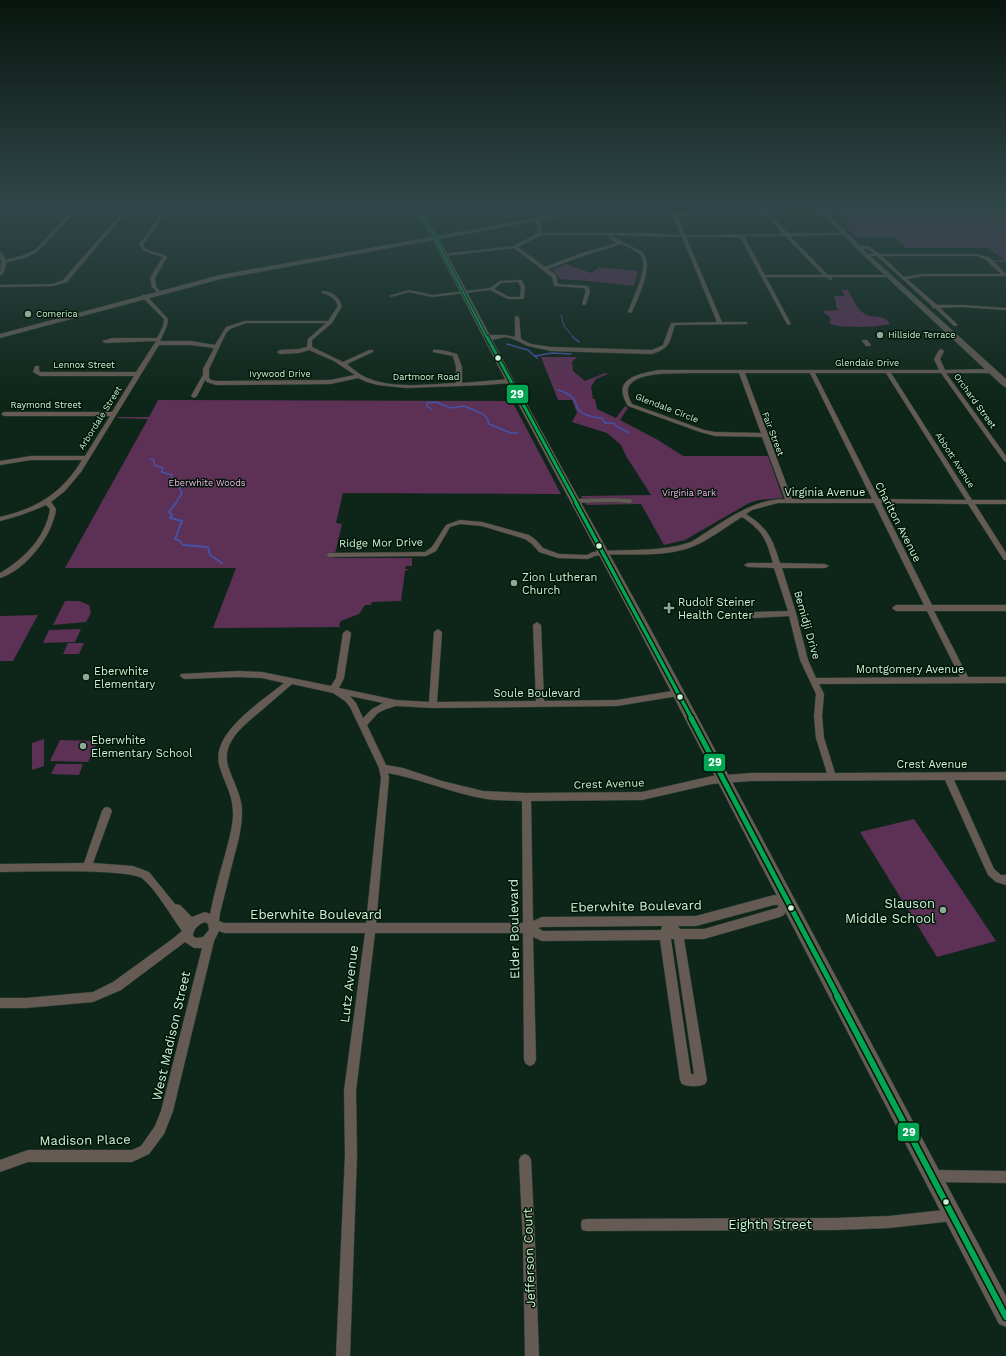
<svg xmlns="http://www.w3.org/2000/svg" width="1006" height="1356" font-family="'Work Sans',sans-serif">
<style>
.green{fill:#5d3056}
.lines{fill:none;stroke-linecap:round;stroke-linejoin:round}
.stream-far2{stroke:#4453a6;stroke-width:1}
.stream-far1{stroke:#4453a6;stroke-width:1.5}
.stream{stroke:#4453a6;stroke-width:2}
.minor-casing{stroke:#2a4134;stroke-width:1}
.tertiary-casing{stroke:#2a4134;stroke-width:1}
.secondary-casing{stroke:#2a4134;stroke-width:1}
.primary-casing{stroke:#2a4134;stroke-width:1}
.minor{fill:#655a54;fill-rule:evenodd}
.tertiary{fill:#655a54;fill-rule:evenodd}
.secondary{fill:#645c55;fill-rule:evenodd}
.primary{fill:#5f5951;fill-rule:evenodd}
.bus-1-far4-casing{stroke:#001507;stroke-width:3.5}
.bus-1-far3-casing{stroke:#001507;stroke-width:5}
.bus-1-far2-casing{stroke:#001507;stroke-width:6}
.bus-1-far1-casing{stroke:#001507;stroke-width:8}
.bus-1-casing{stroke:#001507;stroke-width:9}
.bus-1-far4{stroke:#00a651;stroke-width:2}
.bus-1-far3{stroke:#00a651;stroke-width:3}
.bus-1-far2{stroke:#00a651;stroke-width:3.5}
.bus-1-far1{stroke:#00a651;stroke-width:5}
.bus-1{stroke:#00a651;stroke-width:6}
.poi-dot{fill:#8aab95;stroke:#001507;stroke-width:1.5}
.bus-dot{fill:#cdf3d8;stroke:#001507;stroke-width:1.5}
.labels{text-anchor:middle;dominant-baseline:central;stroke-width:3;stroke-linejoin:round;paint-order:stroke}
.far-poi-label{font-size:9px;fill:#cdf3d8;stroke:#001507;text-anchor:start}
.far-street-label{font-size:9px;fill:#cdf3d8;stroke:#001507}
.far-park-label{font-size:9px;fill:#f9b4eb;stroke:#001507}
.street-label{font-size:11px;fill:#cdf3d8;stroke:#001507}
.poi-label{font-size:11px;fill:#cdf3d8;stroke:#001507;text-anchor:start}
.near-poi-label{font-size:13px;fill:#cdf3d8;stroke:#001507;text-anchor:end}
.near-street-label{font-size:13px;fill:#cdf3d8;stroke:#001507}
.line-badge{stroke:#001507;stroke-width:1.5}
.badge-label{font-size:11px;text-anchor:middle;font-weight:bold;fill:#fff}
</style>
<rect width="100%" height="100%" fill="#0e2619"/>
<path class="green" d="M234,209H262L260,213L256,214H230Z
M829,209H1006V262H994L992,260H1004L988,248H906L894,237L857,238Z
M566,264L591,273L599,267L638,271L634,286L589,281L560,279L553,270Z
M841,290H848C852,297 857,310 865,314C873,319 884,313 890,324C880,327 838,329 829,323L831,320L829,316L824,313L823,311L839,310L836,307V301L834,298V296H845Z
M541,357H577L572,362L573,371L585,381L605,373L608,374L596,379L591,387L593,399H595L597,409L616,418L625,406L628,408L620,420L658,440L683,456H768L783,498L759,500L749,503L685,540L664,545L641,504L586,505L581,496L651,495L626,456L621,445L607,433L572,422L577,413L572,400H558Z
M158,400L512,401L561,494L343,493L336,523L342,524L334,558H412V566H406L405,569H410L405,571L401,601L373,602L371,603V605H365L359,614L341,621L339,625L341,627L213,628L236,568H65L148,419L117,418L118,417H149Z
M65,601H79L89,605L91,613L86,622L53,625Z
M38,615L13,661H0V616Z
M81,629L75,642L43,643L49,630Z
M68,643H84L79,654H63Z
M44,739V766L32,770V743Z
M60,740L98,741L88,762L50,761Z
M56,764H83L79,775L51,774Z
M914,819L996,941L937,957L860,832Z"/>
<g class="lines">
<path class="stream-far2" d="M322,211L339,209
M561,315L564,326L574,338"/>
<path class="stream-far1" d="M573,337L579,342
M507,344L528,350L537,358
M535,356L552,353L571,354
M558,390C565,392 573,395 576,403C577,405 576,407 578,409C583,415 594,418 602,418L605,423H614L616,426L629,433
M432,410L427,406V403L436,402L450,408L464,406L483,414L487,418L489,424L511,433H518
M151,459L154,460V465L163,468L161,472L172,475L171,480L180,485V490L182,493L175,504"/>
<path class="stream" d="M176,503L169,512L172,515L170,518L182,521L175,539L180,541L183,545L208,547L210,555L222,563"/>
<defs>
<path id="minor" d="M74,209H78L37,252L25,258L2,263V261L21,256L35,250Z
M125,209H129L67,282L53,286L0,287V285L53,284L63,280Z
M164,209H168L143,245C148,254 160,251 167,257L155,278L156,286L160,292L158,293L152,287L150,278L163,257L144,251L139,245Z
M642,209H646L653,213L663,214L765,213L762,209H766L769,213L826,212L825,214L771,215L788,233H846L845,235L790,236L828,275H889L891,276L889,277H831L832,279L830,280L826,277H766L791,324L789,325L787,324L740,237H686L722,322H747V324L675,325C669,342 671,348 652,354L551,351L528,346L511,338L505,337L488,341L485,339L488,337L485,336L487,335H505L515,337V317L517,316L519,317L521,339L531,344L551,347L652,350L663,345L671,323L717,322L682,237L610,235L642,252C655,264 638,298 632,312L630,313L628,312C632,300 648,269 642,257C639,251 627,247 621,244L583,256L548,269L556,275L558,284L588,286L590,291L586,304L584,305L582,304L586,291L584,288L554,286L552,277L514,248L444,256L442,255L444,254L514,246L538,233L536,219L538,218L540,219L542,233H645L681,235L673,216L652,215ZM767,215L783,234L685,235L677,216ZM541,235H606L617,243L579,254L545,267L518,247ZM744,236H785L823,275H765Z
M857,246H869L879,254H977L990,258L1006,274V276H923L907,279L937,305H962L1006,308V310L962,307L940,308L958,325L954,326L935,308H932V306L877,256H864V254H874C866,247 865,249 856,248V246ZM882,256H977L986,260L1001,274H923L904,277Z
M520,280H522L525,287L524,298L522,299H508L490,290L432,297L409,292L391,297L389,296L409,290L432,295L466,291L490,288L500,281ZM518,282L521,287L520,297H509L494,289L501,283Z
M322,291C332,291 339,297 342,306L332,323L312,340V347L343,362L369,350H373V352L347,364C354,370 361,376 370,379C396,389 429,384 456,383V367L453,356L433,352V350C441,349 449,352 457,354L462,367V383L510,379L513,381L510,383L485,385L406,388L378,385L367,382L358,378L330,384L216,385L207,382L205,380L197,396L194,398L191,396L203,375V369L214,348L191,345H159L81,472L65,491L51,502L56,509C53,535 26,570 0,578V573C24,559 46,537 50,509L46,505C31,512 16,517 0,521V517C38,508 62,493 82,460H31L0,465V461L31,456H85L110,416H4L1,414L4,412H112L134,376H40L33,372L35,366H39V371L41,372H136L156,341L105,343L102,341L113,338H157L163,326L164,319L142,297V295H146L168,319L167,326L160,341H191L215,345L226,327L245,321H328L338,306C335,298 330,295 322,293ZM246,323H326L308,339L307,347L299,349L280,350L277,352L280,354L299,353L309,350L334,361L355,375L330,380L216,381L211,380L209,378V369L226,333L230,329Z
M863,340H867L871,345L870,346H866L862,341Z
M941,349L944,351L940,359L945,370L992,369L995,371L992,373H946L1006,456V462L1004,461L941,373H891L972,500H1006V504H975L1006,553V560H1004L968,504L881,503L932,605H1006V611H934L968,677H1006V683L819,684L824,694L822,716L824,738L835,773L1006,772V780H954L994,869L1001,875H1006V885L996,882L988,875L945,780L751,781L712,784L642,800L531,801L533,921L542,917L696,916L774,895L791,899L792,902L784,915L780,917L704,939H684L707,1080L705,1084C698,1087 689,1087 682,1084L680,1080L660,940L542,941L533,937L536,1060L534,1064L530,1066L526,1064L524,1060L523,933H375L356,1091L357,1155L350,1356H336L345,1155L344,1091L365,933H224L219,931L214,941L173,1111L164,1134L149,1154L132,1162H28L0,1172V1160L28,1150H132L141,1146L155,1126L161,1111L202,948H194L185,942L121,990L93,1002L26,1008H0V998H26L93,992L113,982L171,940L182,931C171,916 157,891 143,879C130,868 23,872 0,872V864L84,863L102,811L104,808L107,807L110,808L112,811L93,863L133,866L149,872L175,904L180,905L192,917L205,912L210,914C214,895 219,875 225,855C228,843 232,830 233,817C234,794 224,784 219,764C212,732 262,701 284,683L262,678L238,677L184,679L180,676L181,674L238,671L262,672L331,686L336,678L343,633L347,630L351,633L344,678L339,688L396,700L429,702L434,632L438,629L442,632L437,702L536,701L533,625L537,622L541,625L544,701L617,700L678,690L681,691L682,693L681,695L678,696L617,706L433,708L396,706L386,709L378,713L367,725L386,765L403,768L442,781L483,791L526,793L642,792L712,776L751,773H827L816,738L814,716L816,694L800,660L789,616L754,618L750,615L754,612L788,611L774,568L748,567L744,565L748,563H773C766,539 763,531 742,517C727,526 709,540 694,546C665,558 632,553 602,555L595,556L588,559L558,558L539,552L532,544L525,539L482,526L460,524L450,527L436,551L426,556L329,557L326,555L329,553L425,552L432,547L446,525L460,520L482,522L529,535L536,540L543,548L559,554L587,555L593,552L602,551C632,549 662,552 691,542C719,525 750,499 785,499L762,437L715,436L700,432L628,406C611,379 637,374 659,370H939L934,359L939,350ZM739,373L761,433L715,432L704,430L632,404C611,369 674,374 693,373C708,373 724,373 739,373ZM745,373H810L872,499H792ZM815,373H886L966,500L879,499ZM778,503H874L924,605H896L892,608L896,611H927L960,677L816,678L808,660L796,613L782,568H825L829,566L825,564L780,563C772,538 769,529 746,514L752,510ZM292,684L333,693L345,701L350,707L379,768L381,778L366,923H224L219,921L220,913C225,894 229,876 234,857C238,842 242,828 242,812C242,795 233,782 228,766C221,741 246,724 262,710C272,701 282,693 292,684ZM350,696L383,703L372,709L363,718L356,703ZM388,773C420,779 450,792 481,798C494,801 508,800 522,801L523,923H376L389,778ZM774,905H779L777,908L704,929H680L678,926H696ZM205,922L208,924L209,930L203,937L196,938L193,936C193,929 199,924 205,922ZM662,926L661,930L543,931L538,928L542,927ZM671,939H674L694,1074H691Z
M610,498L630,499L633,501L630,503L610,502L574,503L571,501L574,499Z
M525,1154L529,1156L531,1160L535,1242L539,1356H525L523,1242L519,1160L521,1156Z
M933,1170L1006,1171V1183L933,1182L929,1180L927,1176L929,1172Z
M953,1209L958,1210L959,1215L958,1220L953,1221L889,1228L835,1230L587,1231L582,1230L581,1225L582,1220L587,1219L835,1218L889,1216Z"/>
<path id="tertiary" d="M0,252L2,253L7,262L3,274L0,276L1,262Z"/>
<path id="secondary" d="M417,209H423L437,236L586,209H598L439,239L514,381L649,626L1006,1296V1327L999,1324L637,626L506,381L433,240L221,279L0,338V334L220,275L431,237Z"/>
<path id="primary" d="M818,209H824L868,254L1006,379V387L1003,386L864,256Z"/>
</defs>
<use href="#minor" class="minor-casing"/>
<use href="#tertiary" class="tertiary-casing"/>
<use href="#secondary" class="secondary-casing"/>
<use href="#primary" class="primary-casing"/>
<use href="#minor" class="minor"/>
<use href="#tertiary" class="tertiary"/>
<use href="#secondary" class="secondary"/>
<use href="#primary" class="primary"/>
<defs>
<path id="bus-1-far4" d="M420,209L487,338"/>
<path id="bus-1-far3" d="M487,337L577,504"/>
<path id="bus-1-far2" d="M576,503L692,719"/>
<path id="bus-1-far1" d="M691,718L838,997"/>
<path id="bus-1" d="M837,996L1006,1317"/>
</defs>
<use href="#bus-1-far4" class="bus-1-far4-casing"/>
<use href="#bus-1-far3" class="bus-1-far3-casing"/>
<use href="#bus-1-far2" class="bus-1-far2-casing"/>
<use href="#bus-1-far1" class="bus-1-far1-casing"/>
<use href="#bus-1" class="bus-1-casing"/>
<use href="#bus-1-far4" class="bus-1-far4"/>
<use href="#bus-1-far3" class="bus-1-far3"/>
<use href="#bus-1-far2" class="bus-1-far2"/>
<use href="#bus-1-far1" class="bus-1-far1"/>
<use href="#bus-1" class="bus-1"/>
</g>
<linearGradient id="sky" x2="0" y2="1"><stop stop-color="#08150e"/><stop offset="0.52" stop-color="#304749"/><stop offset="1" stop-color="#304749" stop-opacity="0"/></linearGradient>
<rect width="1006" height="399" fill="url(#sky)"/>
<g class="poi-dot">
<circle cx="28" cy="314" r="4"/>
<circle cx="880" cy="335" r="4"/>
<circle cx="514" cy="583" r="4"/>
<path d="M667 602h4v4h4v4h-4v4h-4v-4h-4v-4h4z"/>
<circle cx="86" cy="677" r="4"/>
<circle cx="83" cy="746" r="4"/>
<circle cx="943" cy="910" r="4"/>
</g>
<g class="bus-dot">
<circle cx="498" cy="358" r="3.5"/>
<circle cx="599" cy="546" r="3.5"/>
<circle cx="680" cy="697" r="3.5"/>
<circle cx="791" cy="908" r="3.5"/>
<circle cx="946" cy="1202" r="3.5"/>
</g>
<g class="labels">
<g class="far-poi-label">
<text x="36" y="314">Comerica</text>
<text x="888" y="335">Hillside Terrace</text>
</g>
<g class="far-street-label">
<text x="867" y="363">Glendale Drive</text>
<text x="84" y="365">Lennox Street</text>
<text x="280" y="374">Ivywood Drive</text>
<text x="426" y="377">Dartmoor Road</text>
<text transform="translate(975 401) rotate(54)">Orchard Street</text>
<text x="46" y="405">Raymond Street</text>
<text transform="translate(667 408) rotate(21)">Glendale Circle</text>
<text transform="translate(100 418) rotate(-58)">Arbordale Street</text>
<text transform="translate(773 434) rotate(69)">Fair Street</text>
<text transform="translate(955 460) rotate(57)">Abbott Avenue</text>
</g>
<g class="far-park-label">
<text x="207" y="483">Eberwhite Woods</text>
<text x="689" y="493">Virginia Park</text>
</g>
<g class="street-label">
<text x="825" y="492">Virginia Avenue</text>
<text transform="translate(898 522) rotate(63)">Charlton Avenue</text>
<text transform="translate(381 543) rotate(-1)">Ridge Mor Drive</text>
<text transform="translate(807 625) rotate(74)">Bemidji Drive</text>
<text x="910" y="669">Montgomery Avenue</text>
<text x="537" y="693">Soule Boulevard</text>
<text x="932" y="764">Crest Avenue</text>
<text transform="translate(609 784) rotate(-2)">Crest Avenue</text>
</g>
<g class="poi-label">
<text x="522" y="577">Zion Lutheran<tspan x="522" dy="13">Church</tspan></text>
<text x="678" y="602">Rudolf Steiner<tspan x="678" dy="13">Health Center</tspan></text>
<text x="94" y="671">Eberwhite<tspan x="94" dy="13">Elementary</tspan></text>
<text x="91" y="740">Eberwhite<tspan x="91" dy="13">Elementary School</tspan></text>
</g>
<g class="near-poi-label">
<text x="935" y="903">Slauson<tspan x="935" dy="15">Middle School</tspan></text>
</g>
<g class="near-street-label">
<text transform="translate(636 906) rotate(-1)">Eberwhite Boulevard</text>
<text x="316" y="914">Eberwhite Boulevard</text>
<text transform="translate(514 929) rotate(-91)">Elder Boulevard</text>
<text transform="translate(349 984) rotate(-83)">Lutz Avenue</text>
<text transform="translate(171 1036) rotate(-77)">West Madison Street</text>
<text transform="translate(85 1140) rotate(-1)">Madison Place</text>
<text x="770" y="1224">Eighth Street</text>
<text transform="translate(529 1258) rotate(-92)">Jefferson Court</text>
</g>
</g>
<g class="line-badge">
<rect x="506" y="384" width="23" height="20" rx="4" fill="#00a651"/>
<rect x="703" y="753" width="23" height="19" rx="4" fill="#00a651"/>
<rect x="897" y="1122" width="23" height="20" rx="4" fill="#00a651"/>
</g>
<g class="badge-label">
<text x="517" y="398">29</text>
<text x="715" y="766">29</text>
<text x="909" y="1136">29</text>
</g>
</svg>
